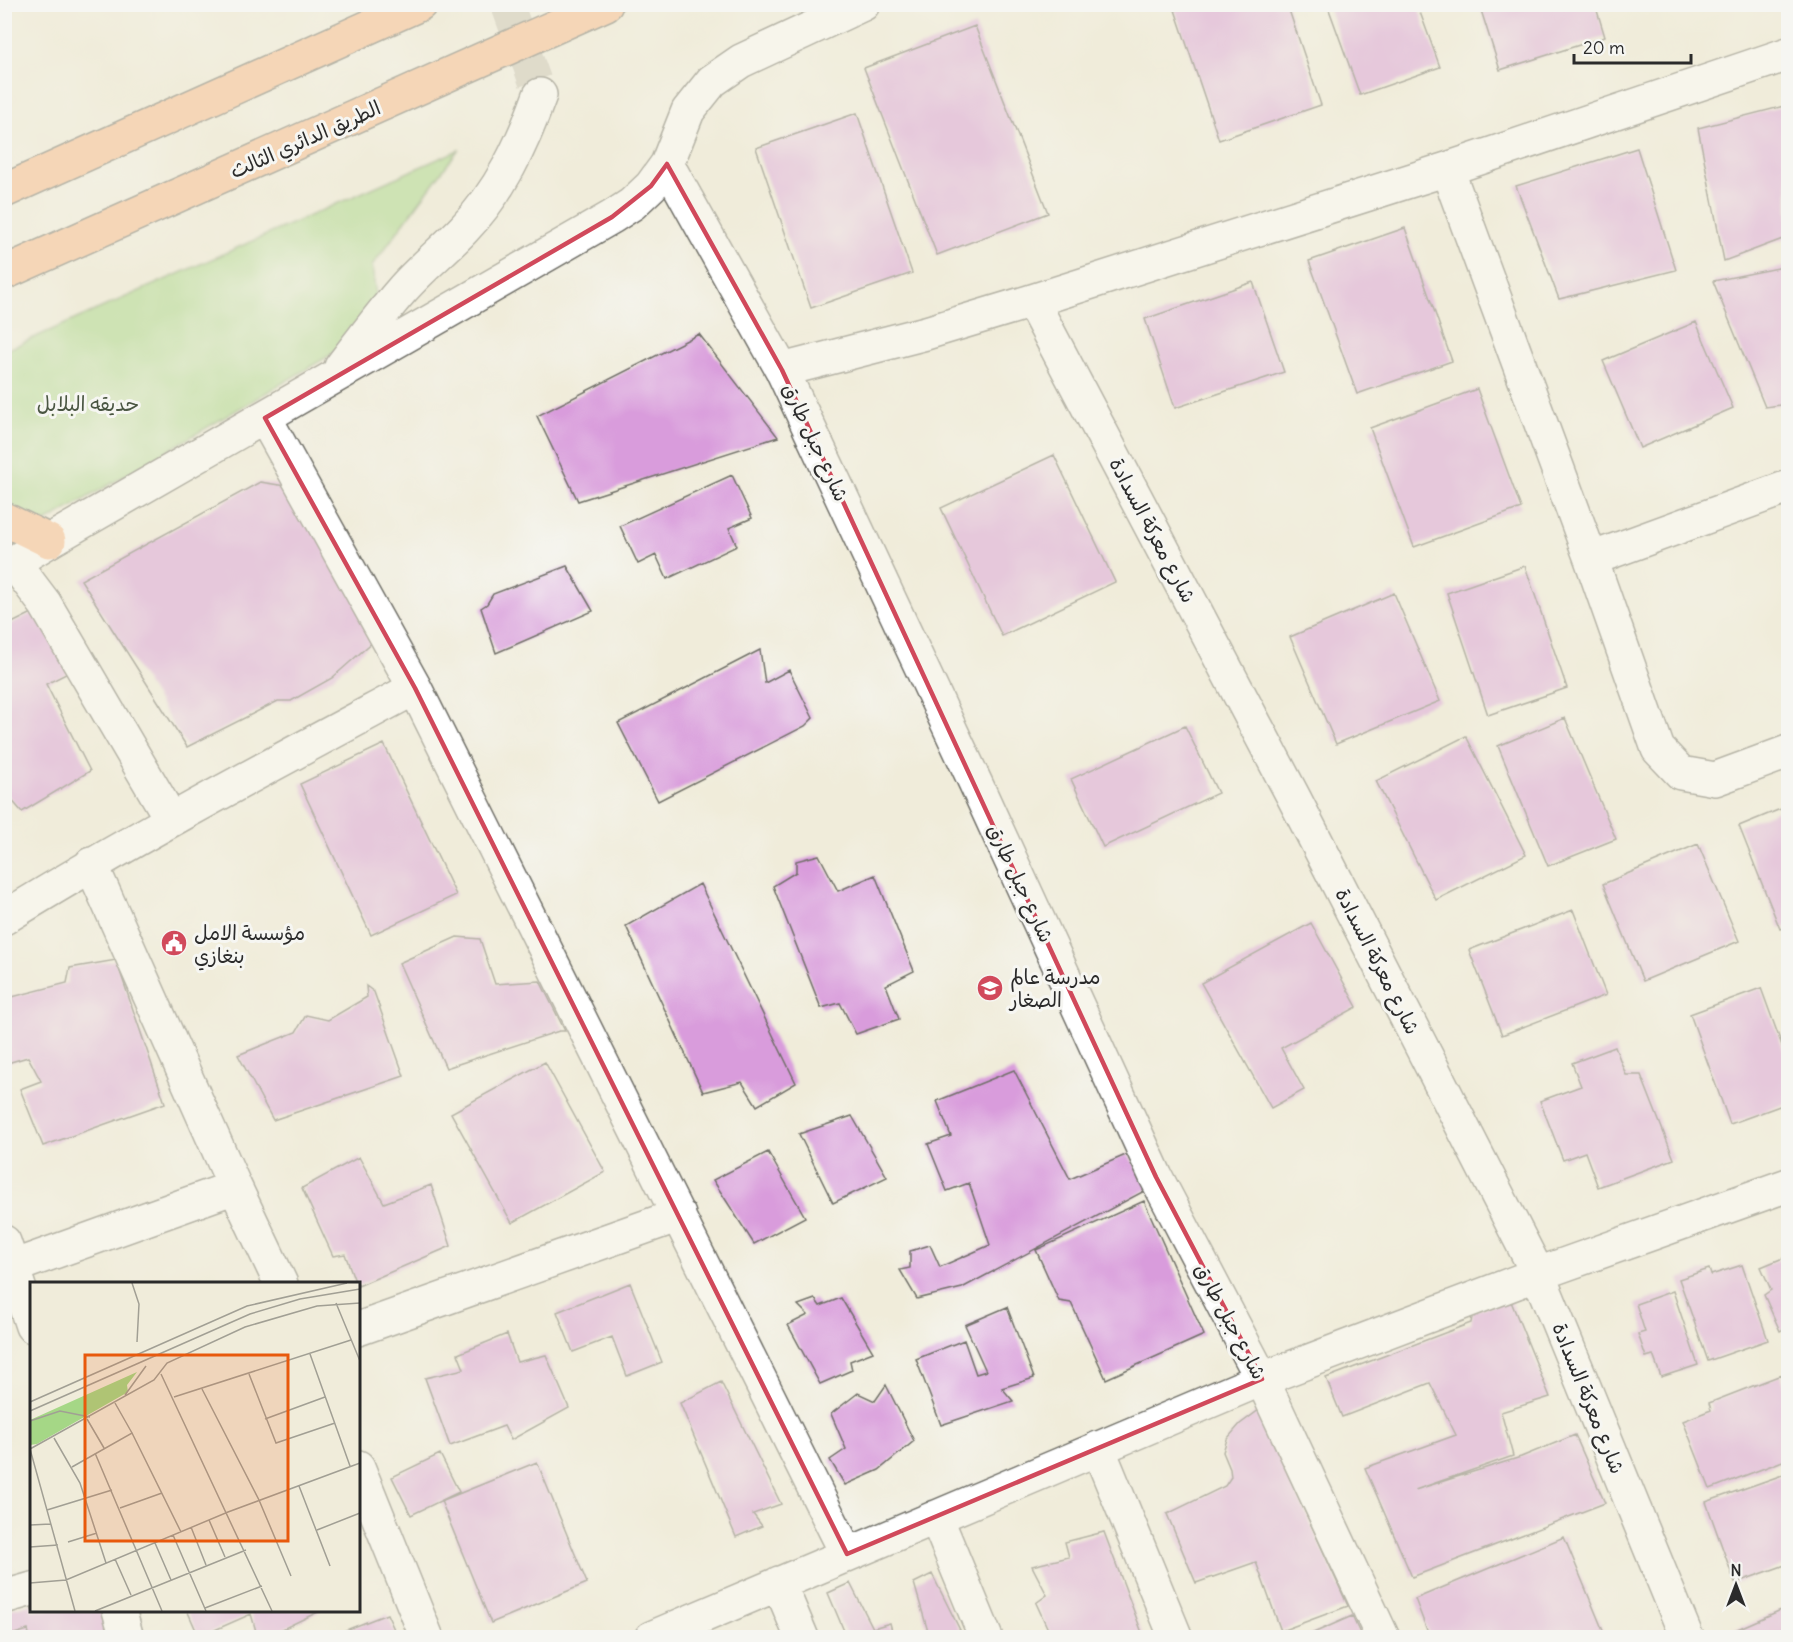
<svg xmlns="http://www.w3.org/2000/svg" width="1793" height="1642" font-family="Delius,'Playpen Sans Arabic',sans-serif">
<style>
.green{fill:#a5d786;stroke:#688158;stroke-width:1.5}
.building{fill:#d99cdc}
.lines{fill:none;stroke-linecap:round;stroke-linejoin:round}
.minor-tunnel{stroke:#c9c5b7;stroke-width:33;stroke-dasharray:33 16;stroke-linecap:butt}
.minor-casing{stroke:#706f68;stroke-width:36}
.highway-casing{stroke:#706f68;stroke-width:36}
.minor{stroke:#fff;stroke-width:33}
.highway{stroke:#fbbb8d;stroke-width:33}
.marked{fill:none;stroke:#d1495b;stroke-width:4.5;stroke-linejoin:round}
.labels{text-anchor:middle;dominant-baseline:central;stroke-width:6;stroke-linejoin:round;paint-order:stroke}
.street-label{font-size:20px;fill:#2b2b2b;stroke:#f6f6f2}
.park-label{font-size:20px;fill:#4a5642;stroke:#f6f6f2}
.poi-label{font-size:20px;fill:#2b2b2b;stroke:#f6f6f2;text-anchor:start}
.inset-road{fill:none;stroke:#a19f94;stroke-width:1.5}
.view{fill:#e8590c;fill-opacity:0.15;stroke:#e8590c;stroke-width:3}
.inset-edge{fill:none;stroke:#2b2b2b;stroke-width:3}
</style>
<rect width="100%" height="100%" fill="#f6f6f2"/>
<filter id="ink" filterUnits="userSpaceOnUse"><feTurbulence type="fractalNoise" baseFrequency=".0167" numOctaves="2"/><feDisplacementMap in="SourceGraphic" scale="12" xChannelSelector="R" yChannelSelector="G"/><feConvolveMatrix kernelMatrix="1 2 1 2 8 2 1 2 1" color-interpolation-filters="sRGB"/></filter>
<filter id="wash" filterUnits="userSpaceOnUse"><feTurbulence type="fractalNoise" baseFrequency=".008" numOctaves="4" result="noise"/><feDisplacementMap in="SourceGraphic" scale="24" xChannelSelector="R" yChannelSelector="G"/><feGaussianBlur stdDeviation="1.35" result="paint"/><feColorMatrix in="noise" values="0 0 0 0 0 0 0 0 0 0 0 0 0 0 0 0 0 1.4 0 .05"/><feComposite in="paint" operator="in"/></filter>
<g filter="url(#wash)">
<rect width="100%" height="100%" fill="#f0ecda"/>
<path class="green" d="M458,150L372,266L380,326L5,546L4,351Z"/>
<g id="blocks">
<path class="building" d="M1173,4H1287L1321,105L1219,140Z
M1327,4H1417L1440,67L1360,95Z
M1479,4H1595L1605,37L1500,70Z
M975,26L1048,213L937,255L864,68Z
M1788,105V237L1724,261L1698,128Z
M857,113L912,273L811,308L756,148Z
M1637,148L1676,270L1559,299L1516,186Z
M1405,228L1452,361L1357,394L1309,261Z
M1788,266V404L1765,407L1713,281Z
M1253,282L1284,372L1175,408L1145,319Z
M1696,322L1733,408L1640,448L1603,361Z
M699,334L778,437L578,501L537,416Z
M1477,389L1521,508L1414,547L1370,428Z
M1054,455L1115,582L1002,636L941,508Z
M732,475L752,518L729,528L737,546L667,579L656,555L638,564L620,526Z
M260,482L298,488L385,631L332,678L291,701H278L187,747L81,580Z
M567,566L593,611L496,653L481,608L487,604L493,594Z
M1525,566L1567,688L1488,715L1447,593Z
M1394,593L1440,701L1336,744L1290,637Z
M34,612L70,672L46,684L90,771L22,812L4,791V627Z
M760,650L765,683L789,670L813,718L805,726L658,801L618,723Z
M1565,718L1616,839L1548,866L1498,746Z
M1185,726L1218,793L1103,847L1071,779Z
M1466,736L1526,855L1436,900L1376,781Z
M384,744L456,895L371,935L300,784Z
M1788,806V926L1780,929L1739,826Z
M1698,844L1739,941L1643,981L1603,884Z
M819,855L838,891L875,875L914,971L886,985L899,1019L856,1034L840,1003L821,1008L773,886L796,872V861Z
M700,884L796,1083L757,1106L742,1082L703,1092L626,926Z
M1573,910L1606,995L1502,1035L1469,950Z
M1311,923L1357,1007L1281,1048L1304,1090L1271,1108L1201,983Z
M457,937L480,939L495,984L540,981L565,1031H559L446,1068L399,963Z
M116,960L165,1103L43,1146L20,1089L41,1081L28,1057L4,1064V999L67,983L70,968Z
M366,986L374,992L404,1076L273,1120L238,1055L296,1032L306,1015L328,1020L367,997Z
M1761,988L1788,1062V1103L1730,1124L1690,1014Z
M1615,1047L1626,1075H1641L1674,1159L1598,1187L1585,1152L1563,1160L1540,1101L1581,1086L1572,1063Z
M545,1062L605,1172L512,1223L451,1113Z
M1014,1070L1070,1179L1128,1154L1150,1188L962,1288L917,1299L900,1270L910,1268V1251L930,1245L940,1267L990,1245L969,1183L947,1191L928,1144L951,1136L937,1101Z
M852,1116L887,1177L833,1203L799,1134Z
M768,1152L805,1217L754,1244L713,1180Z
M359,1157L384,1203L431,1185L451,1246L358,1286V1284H356L345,1254L333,1256L302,1188Z
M1144,1201L1204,1335L1106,1379L1071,1303L1059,1301L1036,1250Z
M1788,1256V1327L1780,1331L1764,1295L1771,1290L1761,1267Z
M1742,1265L1768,1340L1708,1361L1679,1279L1709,1269L1711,1275Z
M630,1283L662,1362L627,1376L612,1337L573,1352L557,1312Z
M1673,1291L1698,1365L1661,1377L1653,1355L1646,1357L1638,1334L1645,1332L1636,1304Z
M841,1298L873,1352L850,1361L852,1370L820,1384L788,1325L808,1315L798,1305L815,1299L820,1306Z
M1510,1299L1550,1397L1501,1412L1513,1456L1415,1490L1521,1457L1575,1435L1605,1503L1412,1577L1365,1468L1456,1435L1430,1383L1342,1417L1326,1378L1471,1323L1473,1311Z
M1007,1307L1034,1378L1002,1388L1013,1401L941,1425L916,1359L964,1340L976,1374L986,1371L965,1325Z
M507,1334L517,1362L546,1355L569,1408L511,1440L504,1426L450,1446L425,1378L464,1369L458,1354Z
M1781,1375L1788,1395V1459L1710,1489L1683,1421L1711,1410L1709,1403Z
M721,1382L781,1504L753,1514L762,1526L736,1537L680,1403Z
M886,1385L914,1441L879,1470L845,1485L830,1460L846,1449L831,1414L858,1393L875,1401Z
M1259,1410L1348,1606L1281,1631L1256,1562L1196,1583L1167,1514L1225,1486L1231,1477L1230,1469L1223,1452L1227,1439L1240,1424Z
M440,1454L459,1492L411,1515L392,1477Z
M537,1462L587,1583L491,1623L441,1501Z
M1788,1473V1564L1735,1583L1706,1502Z
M1104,1532L1144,1638H1052L1036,1603L1047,1595L1032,1566L1069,1557L1065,1542Z
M1564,1537L1606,1638H1430L1415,1599Z
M932,1574L964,1638H922L929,1635L914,1583Z
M850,1583L873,1628L890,1623L894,1638H847L828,1593Z
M32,1603V1610H102L110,1638H30L28,1630L4,1637V1611Z
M1788,1607V1638H1727L1726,1634Z
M187,1610H322L264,1638H258L251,1614L199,1637Z
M387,1614L398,1638H328V1637Z
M1352,1616L1362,1638H1302Z"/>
</g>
</g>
<g filter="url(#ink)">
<use href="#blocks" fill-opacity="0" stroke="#706f68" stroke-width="1.5"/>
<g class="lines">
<path class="minor-tunnel" d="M507,4L540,95"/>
<defs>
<path id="minor" d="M667,164L782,370L975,782L1156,1177L1262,1379L1383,1638
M1447,169L1591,559L1658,749L1681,773L1715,779L1788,752
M1032,301L1294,798L1538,1274L1687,1638
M341,367C361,341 380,315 401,291C420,269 443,251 463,230C500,192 522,145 540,95
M782,370L926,333L1032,301L1447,169L1788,54
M265,418L415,688
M1591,559L1788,487
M14,563L45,604L171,819
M4,568L49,541L612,217L632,204L651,186L667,164L688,111L712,81L741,61L863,4
M91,864L235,1187L281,1284
M4,918C138,835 277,762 415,688L847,1554
M4,1242L32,1326
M4,1270L235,1187
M358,1329L679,1215
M1098,1448L1176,1638
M358,1467L427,1638
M936,1517L986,1638
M779,1583L802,1638
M4,1597L32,1589
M119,1610L127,1638
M651,1638L1262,1379L1538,1274L1788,1185"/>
<path id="highway" d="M4,191L420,4
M4,273L606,4
M4,519L49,541"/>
</defs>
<use href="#minor" class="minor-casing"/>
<use href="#highway" class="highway-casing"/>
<use href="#minor" class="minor"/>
<use href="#highway" class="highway"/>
</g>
</g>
<path d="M0 0H1793V1642H0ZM667,164L782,370L1156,1177L1262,1379L847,1554L415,688L265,418L612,217L651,186Z" fill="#f0ecda" fill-opacity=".55" fill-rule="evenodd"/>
<path class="marked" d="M667,164L782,370L1156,1177L1262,1379L847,1554L415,688L265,418L612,217L651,186Z"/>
<defs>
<symbol id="civic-disc" viewBox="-11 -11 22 22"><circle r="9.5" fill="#d1495b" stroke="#f6f6f2"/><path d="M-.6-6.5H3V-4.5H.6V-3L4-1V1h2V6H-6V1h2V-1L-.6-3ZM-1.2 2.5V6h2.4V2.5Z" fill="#fff"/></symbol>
<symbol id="school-disc" viewBox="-11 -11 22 22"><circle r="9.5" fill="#d1495b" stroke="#f6f6f2"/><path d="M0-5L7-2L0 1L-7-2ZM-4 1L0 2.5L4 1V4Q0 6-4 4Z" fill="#fff"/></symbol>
</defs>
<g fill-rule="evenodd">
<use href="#civic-disc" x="159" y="928" width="30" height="30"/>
<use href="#school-disc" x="975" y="973" width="30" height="30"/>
</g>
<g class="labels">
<g class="street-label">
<text transform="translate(305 139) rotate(-24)">الطريق الدائري الثالث</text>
<text transform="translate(816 442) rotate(65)">شارع جبل طارق</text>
<text transform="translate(1153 530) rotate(62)">شارع معركة السدادة</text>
<text transform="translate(1021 883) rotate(65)">شارع جبل طارق</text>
<text transform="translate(1378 961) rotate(63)">شارع معركة السدادة</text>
<text transform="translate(1231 1321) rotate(62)">شارع جبل طارق</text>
<text transform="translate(1589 1398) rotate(68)">شارع معركة السدادة</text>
</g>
<g class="park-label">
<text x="88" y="403">حديقه البلابل</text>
</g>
<g class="poi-label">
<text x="194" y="932">مؤسسة الامل<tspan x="194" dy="23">بنغازي</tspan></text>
<text x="1010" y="976">مدرسة عالم<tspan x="1010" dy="23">الصغار</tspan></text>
</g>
</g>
<g transform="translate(30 1282)">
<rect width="330" height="330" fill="#f0ecda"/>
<path d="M107,90L97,103L98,110L7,162L0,163V138Z" fill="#a5d786"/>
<path class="inset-road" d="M102,1L109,22L107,60M306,21L330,79M280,72L320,184M131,92L242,329M219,92L246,161L305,141M172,107L229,218L261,294M95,113L116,84M144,115L321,58M0,120L217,24L317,1M85,121L102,151M0,129L220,32L270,17L330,7M57,137L74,166M235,137L295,115M0,139L30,129L60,135M24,156L50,201L76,281M0,167L124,98L137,81L215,45L287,24L330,21M0,167L45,329M65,171L132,329M42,185L102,151L151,250M269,204L300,284M90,226L132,211M17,228L82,208M179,238L195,275M0,243L21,242M161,245L176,283M287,248L330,231M143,253L176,329M38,260L67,251M125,261L141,298M0,265L28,263M85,277L101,313M0,301L36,298L198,230L330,181M175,326L232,304M65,329L216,268"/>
<path class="view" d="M55,73H258V259H55Z"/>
<rect width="330" height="330" class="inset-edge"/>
</g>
<rect width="1793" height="1642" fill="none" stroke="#f6f6f2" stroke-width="24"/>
<g transform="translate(1736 1585)" stroke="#f6f6f2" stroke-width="4.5" paint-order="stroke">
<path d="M0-4.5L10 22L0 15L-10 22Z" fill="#2b2b2b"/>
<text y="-9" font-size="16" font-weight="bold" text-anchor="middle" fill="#2b2b2b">N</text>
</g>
<path d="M1574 54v9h117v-9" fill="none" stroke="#2b2b2b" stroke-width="3"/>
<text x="1583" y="54" font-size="18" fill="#2b2b2b" stroke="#f6f6f2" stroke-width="4.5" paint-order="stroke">20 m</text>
</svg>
